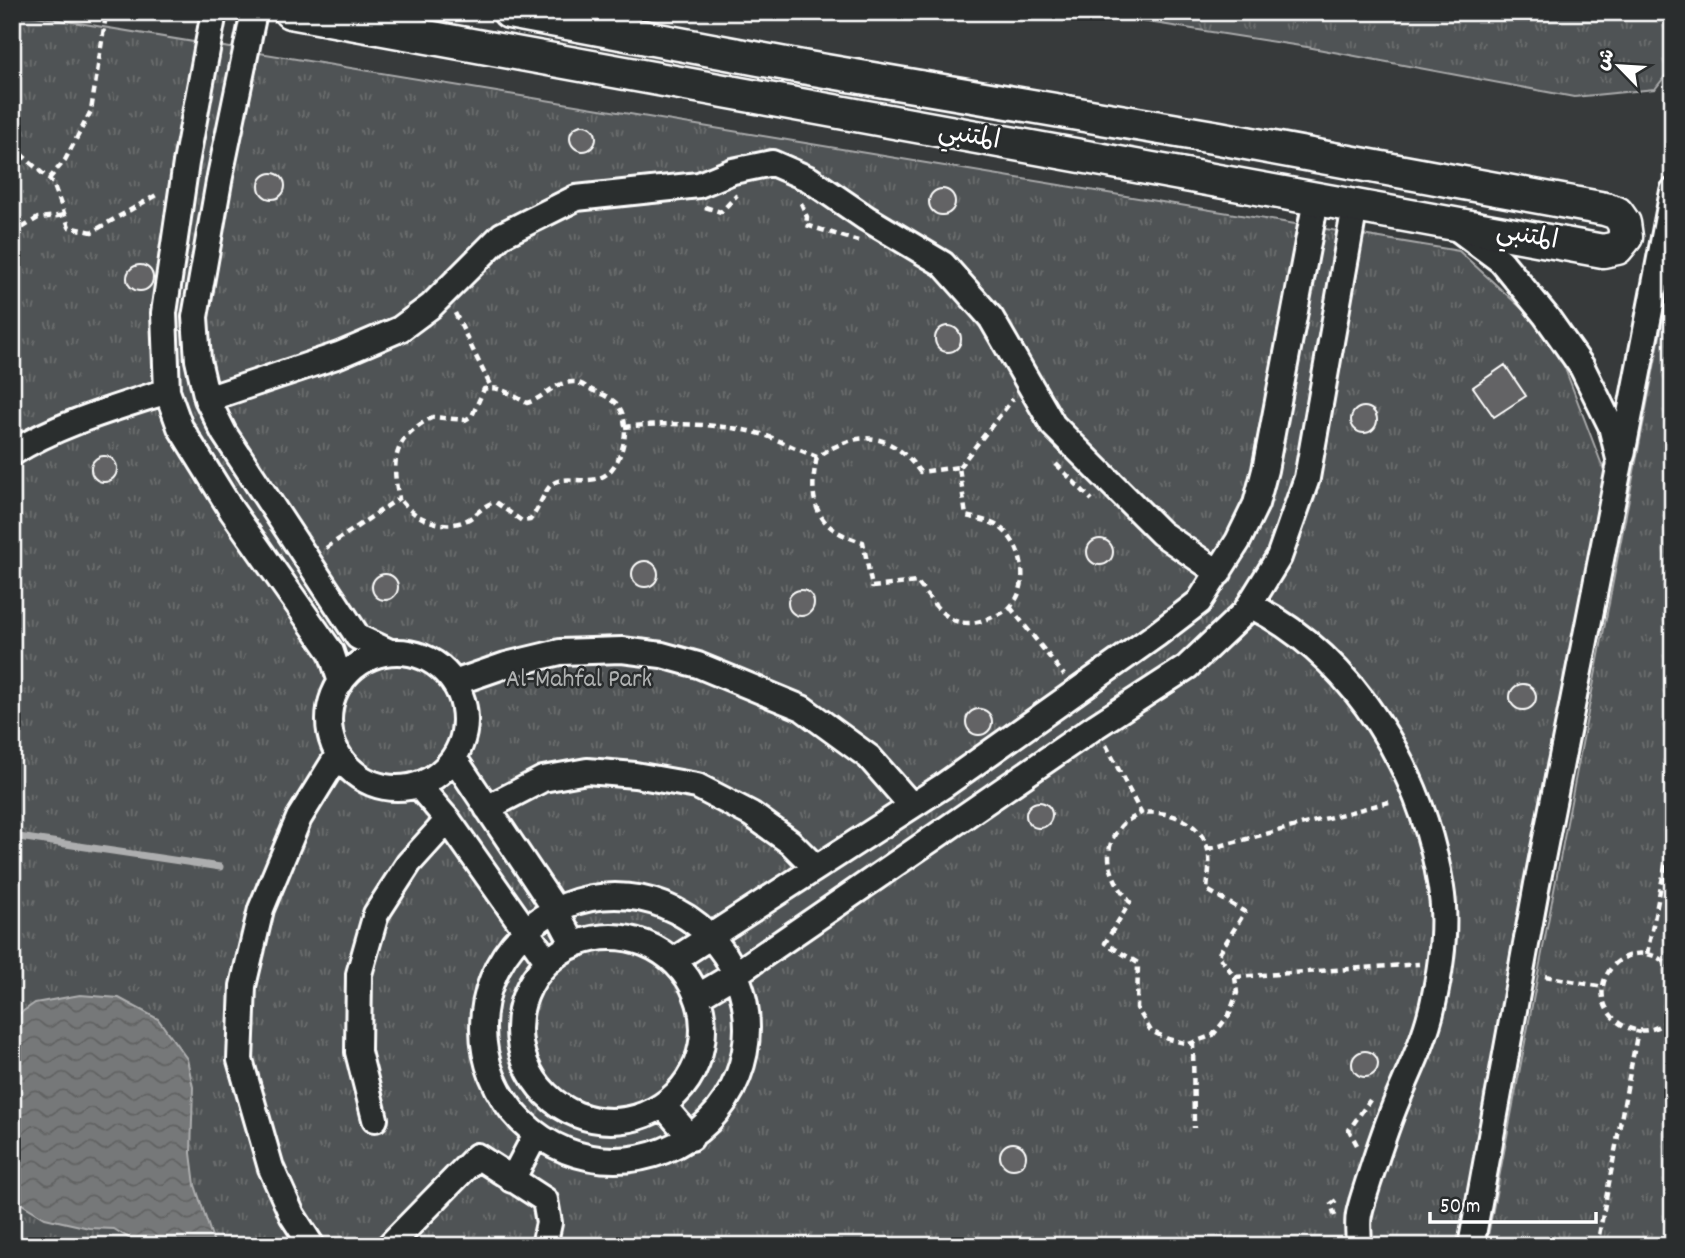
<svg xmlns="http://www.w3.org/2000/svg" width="1685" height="1258" font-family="Dekko,'Playpen Sans Arabic',sans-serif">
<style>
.park{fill:url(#park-tufts);stroke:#a8a9aa;stroke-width:2}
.water{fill:url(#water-waves);stroke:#adaeaf;stroke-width:2}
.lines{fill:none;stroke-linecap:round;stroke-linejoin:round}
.stream{stroke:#adaeaf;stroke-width:7}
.building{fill:#636465;stroke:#fff;stroke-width:2}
.minor-casing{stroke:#fff;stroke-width:30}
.tertiary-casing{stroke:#fff;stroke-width:37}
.path{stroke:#fff;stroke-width:4.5;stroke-dasharray:7 5;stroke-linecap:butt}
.minor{stroke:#2a2d2e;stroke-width:24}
.tertiary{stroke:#2a2d2e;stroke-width:32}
.labels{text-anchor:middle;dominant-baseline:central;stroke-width:5;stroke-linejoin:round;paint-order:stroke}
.street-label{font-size:26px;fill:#fff;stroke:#2a2d2e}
.park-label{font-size:26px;fill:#b0b2b2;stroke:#2a2d2e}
</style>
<defs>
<pattern id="park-tufts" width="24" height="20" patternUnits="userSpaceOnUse" patternTransform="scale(1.75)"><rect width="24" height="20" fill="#505354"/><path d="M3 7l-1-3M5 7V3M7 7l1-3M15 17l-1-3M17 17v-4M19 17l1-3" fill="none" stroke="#6a6d6e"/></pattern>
<pattern id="water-waves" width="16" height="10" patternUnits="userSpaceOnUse" patternTransform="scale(1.75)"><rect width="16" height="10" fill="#767879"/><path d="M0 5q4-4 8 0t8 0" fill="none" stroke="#616262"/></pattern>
</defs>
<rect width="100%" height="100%" fill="#373a3b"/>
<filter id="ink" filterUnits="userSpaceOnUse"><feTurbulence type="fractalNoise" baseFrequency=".0143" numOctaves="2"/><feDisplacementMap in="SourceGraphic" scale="14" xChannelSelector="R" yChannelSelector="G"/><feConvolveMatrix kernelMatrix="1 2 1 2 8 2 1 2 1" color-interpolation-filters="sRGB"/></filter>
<g filter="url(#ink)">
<path class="park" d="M12,12L1459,251L1553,337L1605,473L1460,1246H12Z
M1084,12H1673V66L1655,89L1574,97L1307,47Z
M1673,268V1246H1486Z"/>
<path class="water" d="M80,995L119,998L158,1019L187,1059L193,1087L191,1153L195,1185L215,1246H142L114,1229L89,1228L45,1218L12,1198V1019L35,1003Z"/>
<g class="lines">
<path class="stream" d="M12,836L220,867"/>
</g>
<path class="building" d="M570 138a13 13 0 1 1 26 0a13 13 0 1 1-26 0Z
M259 186a13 13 0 1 1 26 0a13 13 0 1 1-26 0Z
M929 202a13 13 0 1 1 26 0a13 13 0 1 1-26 0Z
M127 278a13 13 0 1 1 26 0a13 13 0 1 1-26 0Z
M935 339a13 13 0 1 1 26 0a13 13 0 1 1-26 0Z
M1505,365L1526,396L1494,417L1473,387Z
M1351 420a13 13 0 1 1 26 0a13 13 0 1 1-26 0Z
M91 469a13 13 0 1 1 26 0a13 13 0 1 1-26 0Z
M1087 552a13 13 0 1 1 26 0a13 13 0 1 1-26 0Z
M632 574a13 13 0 1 1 26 0a13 13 0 1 1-26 0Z
M372 587a13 13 0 1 1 26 0a13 13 0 1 1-26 0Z
M788 603a13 13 0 1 1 26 0a13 13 0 1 1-26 0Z
M1510 697a13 13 0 1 1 26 0a13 13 0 1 1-26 0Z
M966 722a13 13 0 1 1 26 0a13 13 0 1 1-26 0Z
M1026 815a13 13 0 1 1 26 0a13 13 0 1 1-26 0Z
M1352 1064a13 13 0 1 1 26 0a13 13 0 1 1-26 0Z
M1000 1156a13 13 0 1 1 26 0a13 13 0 1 1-26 0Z"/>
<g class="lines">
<defs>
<path id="minor" d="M214,12L186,163L164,313L167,391L180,427L232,511L331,652L341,682
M254,12L220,176L195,317L198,360L207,399L224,433L358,637L388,651
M1454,226L1501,261L1546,316L1582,367L1611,426L1620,463L1537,884L1471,1246
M207,399L339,355L400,329L431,306L502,235L576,198L699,185L733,171L772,163L809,179L866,218L943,264L991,318L1053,425L1161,533L1219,573
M12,453C58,424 115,408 167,391
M1622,455L1673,191
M1250,605C1356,658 1423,773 1441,888C1447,925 1441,968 1433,1004C1426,1037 1411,1068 1398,1098C1386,1126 1377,1155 1368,1183C1365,1193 1361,1204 1359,1214C1357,1224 1359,1236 1359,1246
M329 720a68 68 0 1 1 136 0a68 68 0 1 1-136 0Z
M454,683L506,665L560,652L622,650L662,655L698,665L802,708L869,757L912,806
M454,758L555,909L574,945
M418,785L448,820L548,962
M487,808L543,779L587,771L635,775L697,786L751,814L790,842L816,868
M483 1028a132 132 0 1 1 264 0a132 132 0 1 1-264 0Z
M519 1029a92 92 0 1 1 184 0a92 92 0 1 1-184 0Z
M674,960L943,786L1156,635L1199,602L1238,541L1256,504L1265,470L1316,200
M697,997L737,973L1096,726L1187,667L1245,612L1279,557L1307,478L1355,206
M663,1105L691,1138
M375,1119L358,1052L359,974L376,914L409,863L448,820
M512,1180L536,1134
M312,1246L292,1215L271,1168L240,1060L243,986L261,909L299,818L338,755
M389,1246L477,1156L545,1200L549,1223L544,1246"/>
<path id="tertiary" d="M290,12L1603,251L1617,248L1626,237L1624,223L1617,213L1605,209L1219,138L802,67L509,12"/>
</defs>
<use href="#minor" class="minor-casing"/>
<use href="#tertiary" class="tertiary-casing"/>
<path class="path" d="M12,146L53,183L69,227L92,232L158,194
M49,179L65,160L91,111L106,15
M801,203L807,217L806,225L858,241
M705,207L721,212L737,195
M12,234L38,218L66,215
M455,313L491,387
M624,427C662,422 724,423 761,434C780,440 798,450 817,457C858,430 889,430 920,472L959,467L966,516C978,519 992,521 1002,529C1023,547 1031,586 1010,607C1003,614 990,618 981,621C972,624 958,624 950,618C936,610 927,594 917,582L872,587L863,542C816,530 807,502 817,457
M1056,464L1092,500
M959,467L1013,399
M326,548L399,498C390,459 395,436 433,417L465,420L472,416L484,389C500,385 513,396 527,403C544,398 555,381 575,382C581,383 588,388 594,391C602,394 611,398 617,404C632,422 624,459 608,473C591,488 566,473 552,484C545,489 538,511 530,520L522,521L495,502C484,504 477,515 467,520C444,532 412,518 399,498
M1010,607L1064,675
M1106,745L1141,813C1135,817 1127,820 1122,825C1098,851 1111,879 1130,902L1105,943L1138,963L1137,1008L1151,1031L1168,1039L1189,1044L1213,1035L1229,1015L1237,993L1235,977L1218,955L1245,912L1207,890C1208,877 1211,863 1208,850C1201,821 1169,810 1141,813
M1208,849L1393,801
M1647,954L1673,828
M1673,970C1663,958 1650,952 1635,954C1626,956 1618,960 1612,967C1579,1007 1639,1057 1673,1014
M1545,976L1603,987
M1235,977L1419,964
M1193,1042L1194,1128
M1357,1145L1349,1130L1370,1100
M1335,1216L1331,1204L1339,1198
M1597,1246L1638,1030"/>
<use href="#minor" class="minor"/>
<use href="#tertiary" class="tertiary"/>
</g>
</g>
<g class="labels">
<g class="street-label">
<text transform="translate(969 137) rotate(10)">المتنبي</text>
<text transform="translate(1527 237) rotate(10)">المتنبي</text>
</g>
<g class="park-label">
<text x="579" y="680">Al-Mahfal Park</text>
</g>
</g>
<rect width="1685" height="1258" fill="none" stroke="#2a2d2e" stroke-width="42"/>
<rect x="21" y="21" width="1643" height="1216" fill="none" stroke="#fff" stroke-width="2.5" filter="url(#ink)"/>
<g transform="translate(1619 66) rotate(295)" stroke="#2a2d2e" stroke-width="5" paint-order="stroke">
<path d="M0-5L12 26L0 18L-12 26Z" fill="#ffffff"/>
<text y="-10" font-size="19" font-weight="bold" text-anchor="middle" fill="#ffffff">ش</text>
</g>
<path d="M1430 1212v10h166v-10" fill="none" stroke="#ffffff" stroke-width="3.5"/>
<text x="1440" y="1212" font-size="21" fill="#ffffff" stroke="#2a2d2e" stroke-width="5" paint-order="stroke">50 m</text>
</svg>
